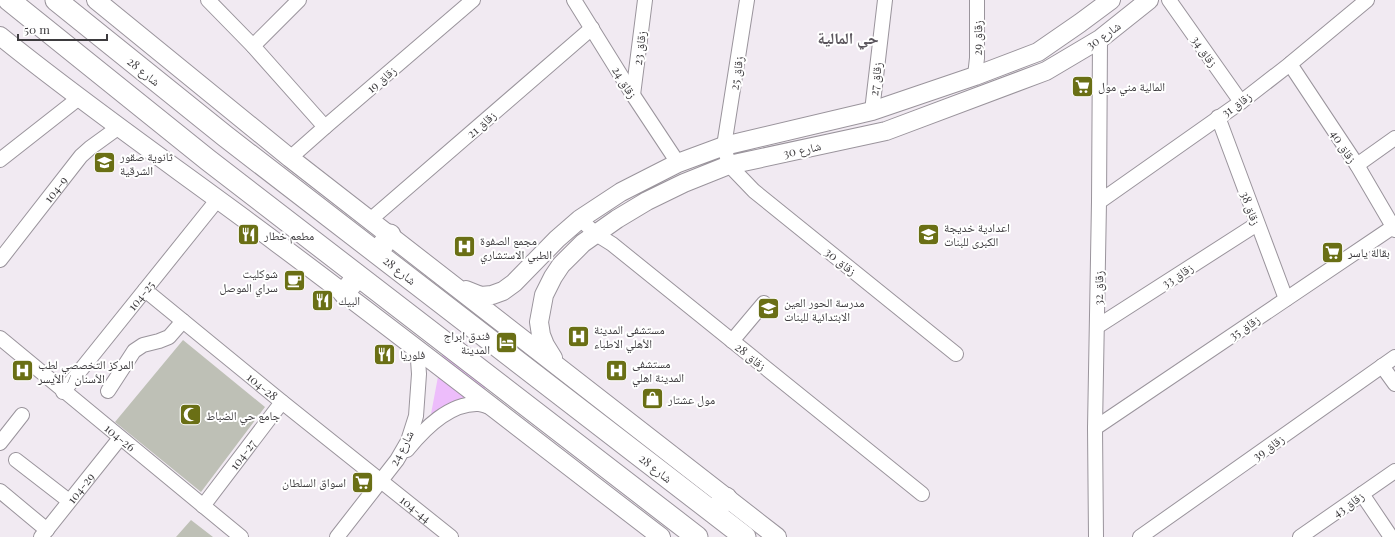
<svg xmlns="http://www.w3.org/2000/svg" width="1395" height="537" font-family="'Playfair Display','Noto Naskh Arabic',serif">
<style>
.green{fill:#edbdfb}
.building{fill:#bec0b6}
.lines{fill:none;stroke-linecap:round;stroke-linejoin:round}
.minor-casing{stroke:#9a949c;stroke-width:16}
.major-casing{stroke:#9a949c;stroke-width:20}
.highway-casing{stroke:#9a949c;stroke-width:23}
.minor{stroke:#fff;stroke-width:14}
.major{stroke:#fff;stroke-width:18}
.highway{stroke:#fff;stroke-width:21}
.labels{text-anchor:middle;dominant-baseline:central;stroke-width:4;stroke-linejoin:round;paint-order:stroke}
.street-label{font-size:12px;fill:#3d3b3e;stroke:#fff}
.poi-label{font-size:12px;fill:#3d3b3e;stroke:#fff;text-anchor:start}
.district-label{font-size:16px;font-weight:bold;fill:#5a555c;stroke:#fff}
</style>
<rect width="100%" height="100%" fill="#f1eaf2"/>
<path class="green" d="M443,350L490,386L431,414Z"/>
<path class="building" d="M183,340L265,407L201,492L115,422Z
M191,520L213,537H176Z"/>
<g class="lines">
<defs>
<g id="minor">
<path d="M208,0L253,46L325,127"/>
<path d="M574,0L633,95L678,163"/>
<path d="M747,0L724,146L729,165L754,191L956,354"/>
<path d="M1169,0L1241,102"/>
<path d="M253,46L299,0"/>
<path d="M1290,64L1357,165L1395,230"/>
<path d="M975,76L977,58V0"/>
<path d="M633,95L645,0"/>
<path d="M872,111L885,0"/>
<path d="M1218,117L1286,299"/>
<path d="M290,158L325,127L473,0"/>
<path d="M0,160L79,98"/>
<path d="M1357,165L1395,138"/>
<path d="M1099,202L1241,102L1290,64L1367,0"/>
<path d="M580,219L596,234L612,244L922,494"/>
<path d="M370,220L592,28"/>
<path id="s1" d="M0,260L81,156L90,148L119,127"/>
<path id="s2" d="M145,290L282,402L451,537"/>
<path d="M1098,326L1257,224"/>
<path id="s3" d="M0,338L241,537"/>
<path d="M732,341L764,303"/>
<path d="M1382,366L1395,384"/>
<path d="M108,391L134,351L143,345L159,341L169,337L183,321"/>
<path id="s4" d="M63,392L218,199"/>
<path d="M1095,428L1393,227"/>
<path d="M0,443L22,415"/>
<path d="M407,450C424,429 449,403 478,404C483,404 488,407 493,408"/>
<path d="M16,460L69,501"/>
<path d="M0,491L47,530"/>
<path d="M1362,494L1391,537"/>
<path id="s5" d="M203,506L282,402"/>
<path id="s6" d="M41,537L120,438"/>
<path d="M337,537L397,460L408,441L416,416L419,374L418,360L411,344"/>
<path d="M1096,537L1095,428L1099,202L1100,39"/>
<path d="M1140,537L1395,357"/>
<path d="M1300,537L1395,471"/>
</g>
<path id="major" d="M96,0L290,158L777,537
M0,36C90,109 185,174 277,243C406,339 533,439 661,537
M466,290L481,296L492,295L503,291L514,283L557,239L580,219L621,192L678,163L724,146L872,111L975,76L1038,52L1080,23L1111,0
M553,358L545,345L541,335L539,322L544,295L553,277L561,265L583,243L617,219L647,201L684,183L729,165L886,131L1046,71L1100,39L1149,0"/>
<path id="highway" d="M9,0L208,160L697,537
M56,0L225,136L745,537
M377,253L390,235
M344,293L358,276
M713,512L726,498"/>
</defs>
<use href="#minor" class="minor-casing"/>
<use href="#major" class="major-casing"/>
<use href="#highway" class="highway-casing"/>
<use href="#minor" class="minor"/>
<use href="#major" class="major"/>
<use href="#highway" class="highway"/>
</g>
<defs>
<symbol id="supermarket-square" viewBox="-11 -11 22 22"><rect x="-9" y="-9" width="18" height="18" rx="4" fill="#6a6f15" stroke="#fff"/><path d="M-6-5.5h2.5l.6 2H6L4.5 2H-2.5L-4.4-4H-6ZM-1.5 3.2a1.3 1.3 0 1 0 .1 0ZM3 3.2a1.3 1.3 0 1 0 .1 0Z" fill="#fff"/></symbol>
<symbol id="school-square" viewBox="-11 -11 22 22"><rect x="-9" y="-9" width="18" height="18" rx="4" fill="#6a6f15" stroke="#fff"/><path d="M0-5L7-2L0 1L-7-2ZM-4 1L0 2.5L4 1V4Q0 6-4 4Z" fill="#fff"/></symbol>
<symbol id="restaurant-square" viewBox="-11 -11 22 22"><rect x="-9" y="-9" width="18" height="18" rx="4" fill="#6a6f15" stroke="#fff"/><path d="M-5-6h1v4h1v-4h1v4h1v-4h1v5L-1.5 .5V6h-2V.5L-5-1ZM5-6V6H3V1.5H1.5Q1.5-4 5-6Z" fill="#fff"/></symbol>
<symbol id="hospital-square" viewBox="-11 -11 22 22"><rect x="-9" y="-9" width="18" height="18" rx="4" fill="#6a6f15" stroke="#fff"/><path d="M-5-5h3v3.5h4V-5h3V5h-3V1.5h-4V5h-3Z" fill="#fff"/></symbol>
<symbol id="cafe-square" viewBox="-11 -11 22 22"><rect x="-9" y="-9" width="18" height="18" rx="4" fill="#6a6f15" stroke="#fff"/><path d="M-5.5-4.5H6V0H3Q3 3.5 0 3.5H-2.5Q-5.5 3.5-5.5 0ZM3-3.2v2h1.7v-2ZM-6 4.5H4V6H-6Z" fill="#fff"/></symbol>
<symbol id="hotel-square" viewBox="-11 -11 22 22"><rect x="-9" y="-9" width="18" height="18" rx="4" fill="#6a6f15" stroke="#fff"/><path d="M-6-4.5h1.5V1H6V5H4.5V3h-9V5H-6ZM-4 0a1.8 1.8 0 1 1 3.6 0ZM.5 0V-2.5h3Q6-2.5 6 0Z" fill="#fff"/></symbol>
<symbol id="shop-square" viewBox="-11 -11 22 22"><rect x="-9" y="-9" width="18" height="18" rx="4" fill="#6a6f15" stroke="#fff"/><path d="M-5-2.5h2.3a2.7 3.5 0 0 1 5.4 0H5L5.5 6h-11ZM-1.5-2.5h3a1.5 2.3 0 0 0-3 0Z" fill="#fff"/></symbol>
<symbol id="mosque-square" viewBox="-11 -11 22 22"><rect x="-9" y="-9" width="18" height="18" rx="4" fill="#6a6f15" stroke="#fff"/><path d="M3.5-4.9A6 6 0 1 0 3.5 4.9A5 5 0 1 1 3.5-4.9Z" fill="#fff"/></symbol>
</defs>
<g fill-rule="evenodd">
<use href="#supermarket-square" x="1070" y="74" width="25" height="25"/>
<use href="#school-square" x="92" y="150" width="25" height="25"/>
<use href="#school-square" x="916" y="222" width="25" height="25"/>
<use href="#restaurant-square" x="236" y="222" width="25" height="25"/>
<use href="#hospital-square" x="452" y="234" width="25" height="25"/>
<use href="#supermarket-square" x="1320" y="240" width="25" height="25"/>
<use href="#cafe-square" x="282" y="268" width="25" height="25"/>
<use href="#restaurant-square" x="310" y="288" width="25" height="25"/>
<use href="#school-square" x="756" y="296" width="25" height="25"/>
<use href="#hospital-square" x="566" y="324" width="25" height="25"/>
<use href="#hotel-square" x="494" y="330" width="25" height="25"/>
<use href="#restaurant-square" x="372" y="342" width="25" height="25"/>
<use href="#hospital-square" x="604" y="358" width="25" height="25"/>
<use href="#hospital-square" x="10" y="358" width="25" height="25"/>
<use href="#shop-square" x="640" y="386" width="25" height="25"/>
<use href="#mosque-square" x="178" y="402" width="25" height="25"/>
<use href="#supermarket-square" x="350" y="470" width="25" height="25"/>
</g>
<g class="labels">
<g class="street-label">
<text transform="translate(1103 35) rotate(-35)">شارع 30</text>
<text transform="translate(977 38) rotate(-89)">زقاق 29</text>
<text transform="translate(639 48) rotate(-83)">زقاق 23</text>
<text transform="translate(1205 51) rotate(55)">زقاق 34</text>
<text transform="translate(144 71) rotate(39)">شارع 28</text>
<text transform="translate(736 73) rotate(-81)">زقاق 25</text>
<text transform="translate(381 79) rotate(-40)">زقاق 19</text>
<text transform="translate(875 79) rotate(-83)">زقاق 27</text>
<text transform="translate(625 82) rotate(58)">زقاق 24</text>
<text transform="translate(1236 104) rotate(-36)">زقاق 31</text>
<text transform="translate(481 124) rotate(-41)">زقاق 21</text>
<text transform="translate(1344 146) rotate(57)">زقاق 40</text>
<text transform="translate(802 149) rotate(-12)">شارع 30</text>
<text stroke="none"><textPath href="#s1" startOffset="90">104-9</textPath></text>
<text transform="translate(1251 208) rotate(70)">زقاق 38</text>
<text transform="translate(841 261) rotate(39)">زقاق 30</text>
<text transform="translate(400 270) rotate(38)">شارع 28</text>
<text transform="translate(1177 275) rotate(-33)">زقاق 33</text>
<text transform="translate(1098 288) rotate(-89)">زقاق 32</text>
<text stroke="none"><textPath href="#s4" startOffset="124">104-25</textPath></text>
<text transform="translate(1244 327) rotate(-34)">زقاق 35</text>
<text transform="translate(751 356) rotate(39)">زقاق 28</text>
<text stroke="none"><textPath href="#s2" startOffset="152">104-28</textPath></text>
<text stroke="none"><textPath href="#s3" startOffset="156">104-26</textPath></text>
<text transform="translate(1268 447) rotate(-35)">زقاق 39</text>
<text transform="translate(401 448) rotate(-63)">شارع 24</text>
<text stroke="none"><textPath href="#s5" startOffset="65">104-27</textPath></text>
<text transform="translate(656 468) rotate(38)">شارع 28</text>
<text stroke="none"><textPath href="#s6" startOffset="63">104-29</textPath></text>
<text transform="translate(1348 504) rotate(-35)">زقاق 43</text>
<text stroke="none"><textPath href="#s2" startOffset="348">104-44</textPath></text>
</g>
<g class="poi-label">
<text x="1098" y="86">المالية مني مول</text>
<text x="120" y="156">ثانوية صقور<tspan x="120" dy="14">الشرقية</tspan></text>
<text x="944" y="227">اعدادية خديجة<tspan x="944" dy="14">الكبرى للبنات</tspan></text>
<text x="264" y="235">مطعم خطار</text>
<text x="480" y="240">مجمع الصفوة<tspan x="480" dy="14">الطبي الاستشاري</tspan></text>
<text x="1348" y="252">بقالة ياسر</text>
<text x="278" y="273" text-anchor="end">شوكليت<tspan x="278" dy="14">سراي الموصل</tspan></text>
<text x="338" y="300">البيك</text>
<text x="784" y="302">مدرسة الحور العين<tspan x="784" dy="14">الابتدائية للبنات</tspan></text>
<text x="594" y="329">مستشفى المدينة<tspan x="594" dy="14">الأهلي الاطباء</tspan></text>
<text x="490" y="335" text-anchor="end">فندق ابراج<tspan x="490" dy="14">المدينة</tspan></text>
<text x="400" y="354">فلوريا</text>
<text x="632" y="363">مستشفى<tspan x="632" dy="14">المدينة اهلي</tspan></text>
<text x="38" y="364">المركز التخصصي لطب<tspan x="38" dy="14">الأسنان / الأيسر</tspan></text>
<text x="668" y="399">مول عشتار</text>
<text x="206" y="415">جامع حي الضباط</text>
<text x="346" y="482" text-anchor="end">اسواق السلطان</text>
</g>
<g class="district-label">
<text x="848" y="37">حي المالية</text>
</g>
</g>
<path d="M18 34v6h89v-6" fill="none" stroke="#3d3b3e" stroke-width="2"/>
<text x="24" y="34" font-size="12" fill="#3d3b3e" stroke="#ffffff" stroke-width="3" paint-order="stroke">50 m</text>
</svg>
